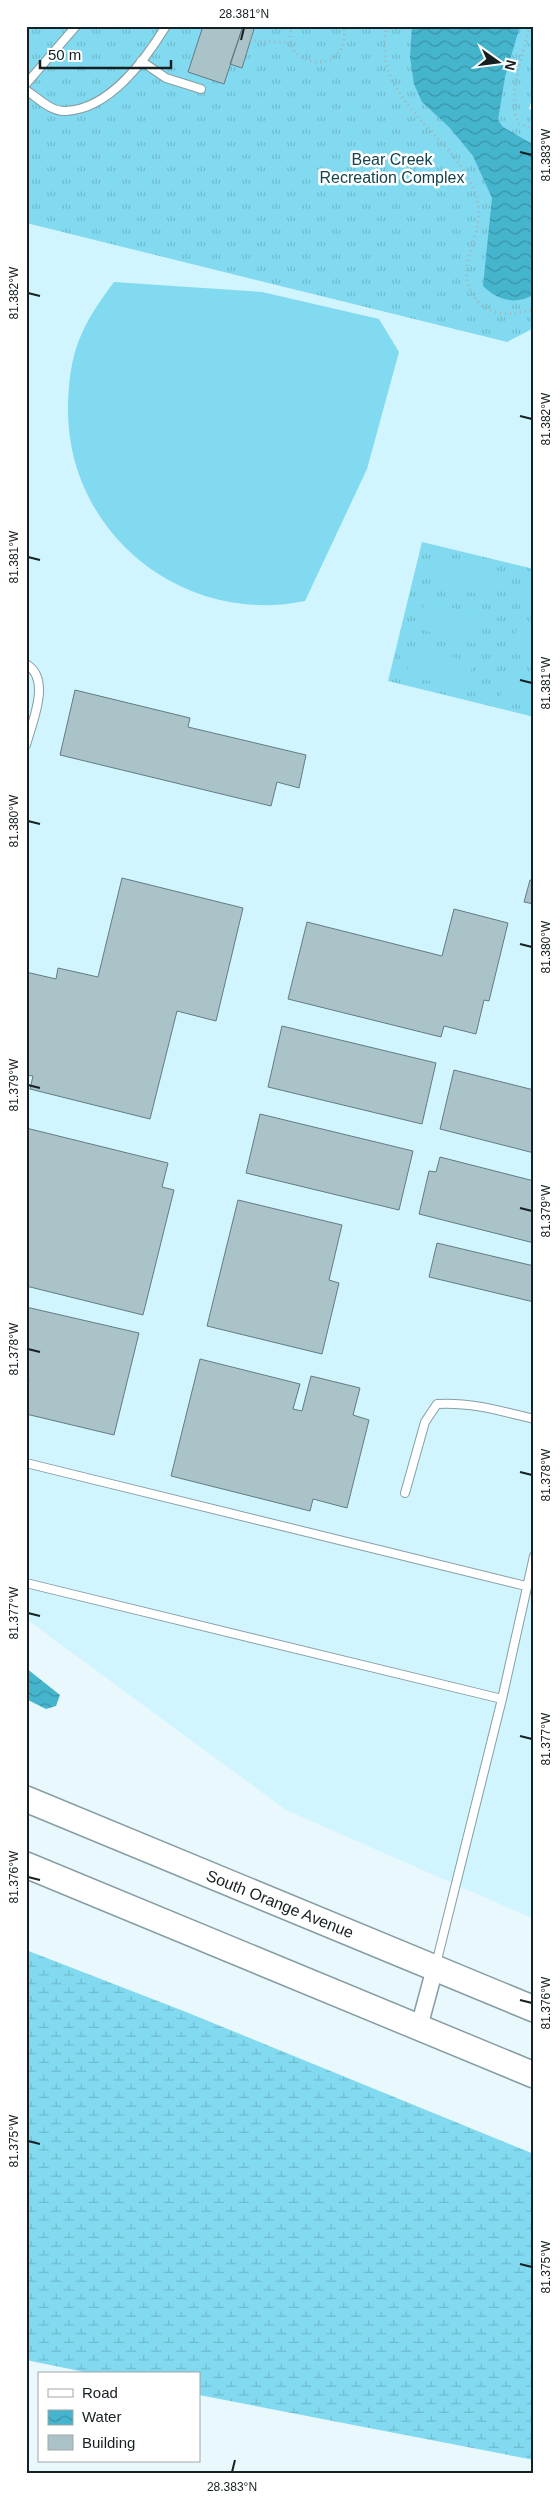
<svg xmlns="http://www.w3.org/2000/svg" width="560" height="2500" font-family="Helvetica,sans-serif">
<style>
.built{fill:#d1f5fe}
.grass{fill:url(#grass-tufts)}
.wetland{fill:url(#wetland-marsh)}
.garden{fill:#81daf0}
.water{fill:url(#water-waves)}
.building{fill:#a9c3c9;stroke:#637b82}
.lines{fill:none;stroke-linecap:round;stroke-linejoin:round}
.lane-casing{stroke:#859ea4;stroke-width:10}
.street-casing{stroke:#859ea4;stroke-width:19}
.primary-casing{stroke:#859ea4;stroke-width:28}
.path{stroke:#a6b3b8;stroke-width:3;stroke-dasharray:1 4;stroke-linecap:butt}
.lane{stroke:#fff;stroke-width:8}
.street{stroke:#fff;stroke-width:16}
.primary{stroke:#fff;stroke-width:25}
.ticks{fill:none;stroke:#162022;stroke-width:2}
.labels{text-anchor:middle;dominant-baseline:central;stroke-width:5;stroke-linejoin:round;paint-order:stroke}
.park-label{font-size:16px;fill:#13444f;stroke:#fff}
.street-label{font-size:16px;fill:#162022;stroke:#fff}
.neatline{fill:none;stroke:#162022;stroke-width:2}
.ticks-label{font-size:12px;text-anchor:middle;fill:#162022}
</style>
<defs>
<pattern id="grass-tufts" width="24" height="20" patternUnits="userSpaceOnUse" patternTransform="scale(1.25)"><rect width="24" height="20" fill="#81daf0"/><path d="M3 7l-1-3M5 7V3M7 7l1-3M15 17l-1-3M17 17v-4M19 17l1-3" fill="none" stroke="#6fbbce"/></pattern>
<pattern id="wetland-marsh" width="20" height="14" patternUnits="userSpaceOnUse" patternTransform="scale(1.25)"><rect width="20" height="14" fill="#81daf0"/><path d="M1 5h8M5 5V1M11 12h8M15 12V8" fill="none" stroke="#6fbbce"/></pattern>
<pattern id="water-waves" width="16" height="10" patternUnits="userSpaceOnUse" patternTransform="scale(1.25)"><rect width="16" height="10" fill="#45b5ce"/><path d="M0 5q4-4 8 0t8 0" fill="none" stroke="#3993a7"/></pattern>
</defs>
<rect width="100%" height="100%" fill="#e9f8fd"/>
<path class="built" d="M26,223L506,342L534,328V1919L286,1810L26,1619Z"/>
<path class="grass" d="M31,26H534V92L529,109L534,111V328L507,342L26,223V34Z
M422,542L534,569V717L388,681Z"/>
<path class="wetland" d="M26,1950L186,2012L534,2154V2460L199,2395V2374H94L26,2360Z"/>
<path class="garden" d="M114,282L262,292L379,319L399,352L367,469L305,601C184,626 69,535 68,411C68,385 71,356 82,333C90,315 102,298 114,282Z
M436,555L497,570L490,597L430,582Z
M529,577L534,578V608L522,605Z
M425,601L485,616L478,644L418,629Z
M518,624L534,628V657L511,652Z
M413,648L473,662L467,690L406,675Z
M506,671L534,677V707L500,698Z"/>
<path class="water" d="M412,26H520L505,77L498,120L503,127L534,145V294C516,306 497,300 483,286L492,198L473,156L450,128L422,102L414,84L410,57Z
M26,1668L60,1695L56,1706L46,1709L26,1699Z"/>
<path class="building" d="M203,26H243L224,84L188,72Z
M243,26L254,29L242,68L230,64Z
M75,690L190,718L188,727L306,755L299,788L277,782L271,806L60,755Z
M122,878L243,908L216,1021L177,1011L150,1119L30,1089L33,1076L26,1075V972L56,979L58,968L98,977Z
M530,880L534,881V904L524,902Z
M454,909L508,923L489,1001L484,1000L476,1034L444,1026L441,1037L288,999L307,922L442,956Z
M282,1026L436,1063L422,1124L268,1087Z
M454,1070L534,1090V1153L440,1129Z
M260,1114L413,1151L399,1210L246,1173Z
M26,1128L168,1163L162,1187L174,1190L143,1315L26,1286Z
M440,1157L534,1181V1243L419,1214L429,1171L436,1172Z
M238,1200L342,1225L329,1280L339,1283L322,1354L207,1326Z
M437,1243L534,1266V1302L429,1277Z
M26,1307L139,1333L114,1435L26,1414V1391L29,1380L26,1379Z
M200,1359L300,1384L293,1409L302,1411L311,1376L360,1388L353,1415L369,1420L347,1508L313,1499L310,1511L171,1476Z"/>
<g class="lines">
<defs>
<path id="lane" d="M141,61L166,78L201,89
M26,84L76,26
M26,90C38,98 51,112 66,111C110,109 145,60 166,26
M26,664C52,679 32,722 26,745
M26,1463L526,1586
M405,1493L425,1422L437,1404C471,1402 501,1411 534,1419
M26,1583L502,1699
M436,1964L502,1699L534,1556"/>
<path id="street" d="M419,2027L435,1968"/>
<path id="primary" d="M26,1799L534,2009
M26,1865L534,2075"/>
</defs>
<use href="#lane" class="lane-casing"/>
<use href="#street" class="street-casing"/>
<use href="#primary" class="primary-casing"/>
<path class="path" d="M253,26L249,40L291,43
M292,26C278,72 355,76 343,26
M387,26C369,100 451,131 474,190C491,232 454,259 471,292C484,317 510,316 534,309
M530,26C523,55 507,94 518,123L534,130"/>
<use href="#lane" class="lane"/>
<use href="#street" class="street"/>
<use href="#primary" class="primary"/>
</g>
<path class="ticks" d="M241,40L244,28M520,152L532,155M28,293L40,296M520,416L532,419M28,557L40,560M520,680L532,683M28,821L40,824M520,944L532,947M28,1085L40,1088M520,1208L532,1211M28,1349L40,1352M520,1472L532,1475M28,1613L40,1616M520,1736L532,1739M28,1877L40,1880M520,2000L532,2003M28,2141L40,2144M520,2264L532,2267M232,2472L235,2460"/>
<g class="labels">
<g class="park-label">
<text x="392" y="159">Bear Creek<tspan x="392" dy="18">Recreation Complex</tspan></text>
</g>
<g class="street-label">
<text transform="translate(280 1904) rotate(22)">South Orange Avenue</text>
</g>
</g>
<rect width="560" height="2500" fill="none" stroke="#ffffff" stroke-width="55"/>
<rect x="38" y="2372" width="162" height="90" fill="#ffffff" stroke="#a2a6a7"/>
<rect x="48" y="2389" width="25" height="8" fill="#ffffff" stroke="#a2a6a7"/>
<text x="82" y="2398" font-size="15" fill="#162022">Road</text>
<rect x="48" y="2410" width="25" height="15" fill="url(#water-waves)" stroke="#a2a6a7"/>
<text x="82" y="2422" font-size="15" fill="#162022">Water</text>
<rect x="48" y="2435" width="25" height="15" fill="#a9c3c9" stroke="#a2a6a7"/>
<text x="82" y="2448" font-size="15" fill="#162022">Building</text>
<g transform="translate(498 62) rotate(104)" stroke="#ffffff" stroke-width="4" paint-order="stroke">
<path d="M0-4L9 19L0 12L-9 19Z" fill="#162022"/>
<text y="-8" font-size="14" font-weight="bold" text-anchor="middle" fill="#162022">N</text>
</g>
<path d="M40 60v8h131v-8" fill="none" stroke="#162022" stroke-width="2.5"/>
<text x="48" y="60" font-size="15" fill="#162022" stroke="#ffffff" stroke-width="4" paint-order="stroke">50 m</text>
<rect x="28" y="28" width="504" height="2444" class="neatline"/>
<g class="ticks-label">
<text x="244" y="18">28.381°N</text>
<text transform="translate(546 155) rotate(-90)" y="4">81.383°W</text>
<text transform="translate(14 293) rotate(-90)" y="4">81.382°W</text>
<text transform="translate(546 419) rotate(-90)" y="4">81.382°W</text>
<text transform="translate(14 557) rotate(-90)" y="4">81.381°W</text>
<text transform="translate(546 683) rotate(-90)" y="4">81.381°W</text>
<text transform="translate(14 821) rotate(-90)" y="4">81.380°W</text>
<text transform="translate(546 947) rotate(-90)" y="4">81.380°W</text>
<text transform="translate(14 1085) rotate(-90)" y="4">81.379°W</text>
<text transform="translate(546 1211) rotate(-90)" y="4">81.379°W</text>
<text transform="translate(14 1349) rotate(-90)" y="4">81.378°W</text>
<text transform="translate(546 1475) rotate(-90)" y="4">81.378°W</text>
<text transform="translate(14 1613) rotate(-90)" y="4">81.377°W</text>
<text transform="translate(546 1739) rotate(-90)" y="4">81.377°W</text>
<text transform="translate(14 1877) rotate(-90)" y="4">81.376°W</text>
<text transform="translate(546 2003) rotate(-90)" y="4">81.376°W</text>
<text transform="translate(14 2141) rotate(-90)" y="4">81.375°W</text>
<text transform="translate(546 2267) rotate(-90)" y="4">81.375°W</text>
<text x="232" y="2491">28.383°N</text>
</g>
</svg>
